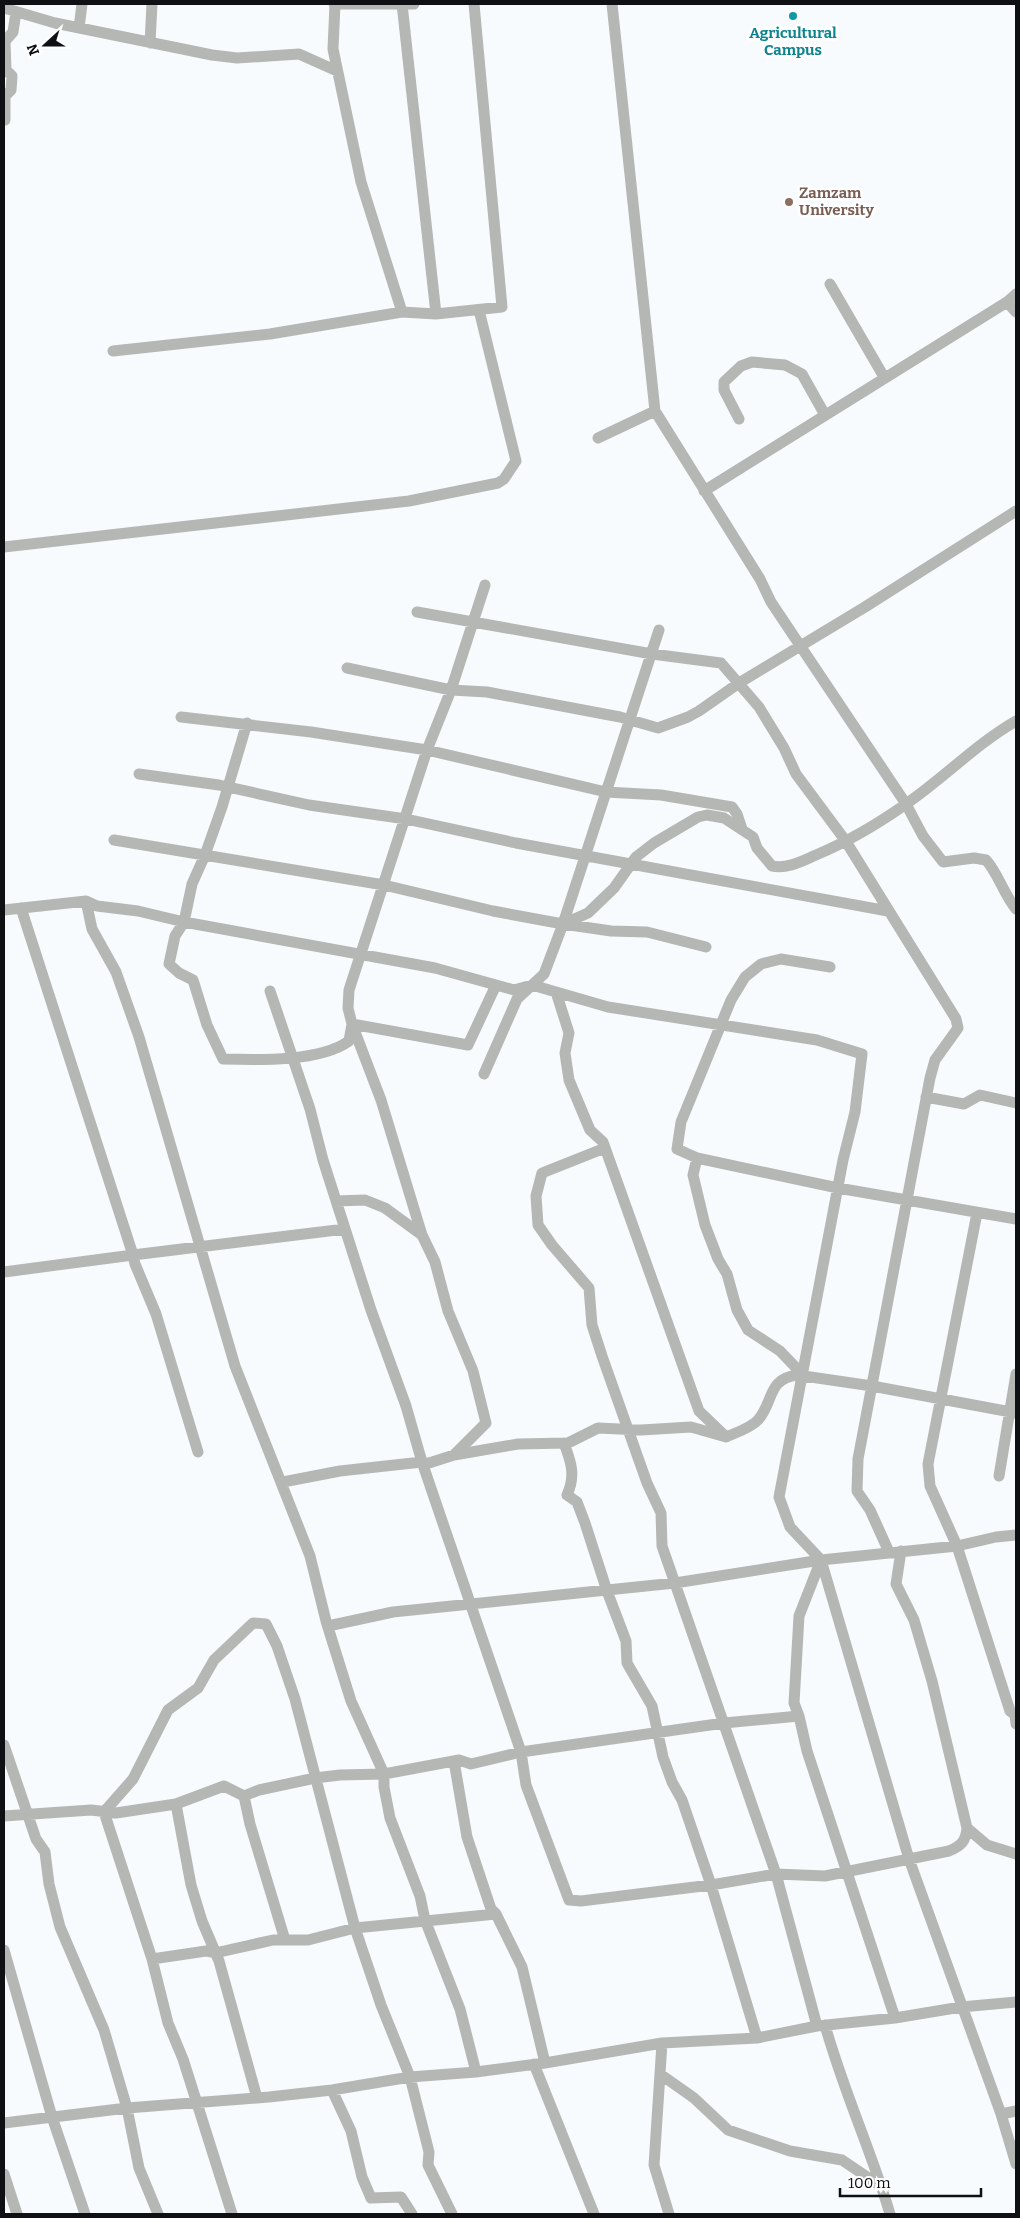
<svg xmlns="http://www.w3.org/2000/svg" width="1020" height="2218" font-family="Bitter,serif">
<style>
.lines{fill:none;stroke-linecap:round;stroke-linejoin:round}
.street{stroke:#b5b7b4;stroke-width:11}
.culture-dot{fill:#0f9aa8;stroke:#fff;stroke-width:2}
.education-dot{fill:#8d6e63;stroke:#fff;stroke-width:2}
.labels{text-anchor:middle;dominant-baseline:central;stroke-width:5;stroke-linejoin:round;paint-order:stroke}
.culture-label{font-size:15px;font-weight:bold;fill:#0d838f;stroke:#fff}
.education-label{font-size:15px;font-weight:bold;fill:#785e54;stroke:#fff;text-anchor:start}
</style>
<rect width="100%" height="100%" fill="#f8fbfe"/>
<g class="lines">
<path class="street" d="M334,4H414
M335,4L333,49L361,182L402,312
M402,4L436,314
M612,4L655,411
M4,8L55,23L212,55L237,58L299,54L337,71
M79,28L82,4
M150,43L152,4
M5,120V96L11,90L12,76L6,70L5,41L13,32L16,12
M830,284L884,377
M1016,294L1007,302L1016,312
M113,351L270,334L402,312L436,314L502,307L474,4
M739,419L724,390V382L741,366L752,362L785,365L802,374L825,415
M598,438L655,411L760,579L771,602L906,804L923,836L943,862L974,858L986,860C998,873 1003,893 1016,909
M704,491L1007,302
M4,547L409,501L498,483L504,479L516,461L479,310
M485,585L451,690L427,750L349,990L348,1008L352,1024L468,1045L496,985
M417,612L652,654L721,663L759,707L784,748L796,774L845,840L956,1019L958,1028L935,1060L930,1078L858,1459L857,1491L870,1510L889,1552
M347,668L451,690L487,692L620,717L658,728L688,717L699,711L739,683L865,607L1016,511
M181,717L311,732L427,750L606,792L661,795L732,807L737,814L742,829
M247,723L222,807L205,855L192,884L184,922L175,936L169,964L179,973L193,980L207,1025L223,1059C258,1060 320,1062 349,1041L352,1024L381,1100L422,1235
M139,774L219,785L309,805L406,819L516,843L888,911
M114,840L384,885L493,911L563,924L611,931L647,932L706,947
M86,901L92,929L116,972L139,1037L235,1366L310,1556L326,1621L351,1701L384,1774V1787L390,1818L420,1896L425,1920L460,2009L476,2072
M4,910L86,901L97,906L138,911L184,922L435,968L514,990L532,985L608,1007L817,1040L862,1054L855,1112L843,1160L779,1497L790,1527L821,1560L909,1859L1001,2114L1016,2164
M563,924L659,630
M830,967L781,959L761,964L745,977L731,1000L681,1122L677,1149L697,1158L838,1188L1016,1219
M270,991L310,1109L323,1160L371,1310L406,1406L422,1462L521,1752L526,1785L569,1900L581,1901L711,1885L776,1874L825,1876L949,1851C961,1846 966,1841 967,1828L932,1681L914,1620L896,1584L901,1551
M556,992L569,1033L565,1053L569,1080L590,1130L603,1142L699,1411L725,1436
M484,1074L517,999L544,974L563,924L588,913L614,888L636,857L654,843L698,817L707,815L724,818L753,837L757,848L772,866C788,869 802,861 816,855C847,842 879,823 906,804C944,778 976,744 1016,721
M926,1097L964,1104L980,1095L1016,1103
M605,1148L542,1173L536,1196L538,1225L552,1245L589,1288L592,1325L602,1356L647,1483L661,1513L662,1546L776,1874L817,2026
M697,1158L693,1175L705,1225L718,1259L727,1274L737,1310L748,1330L780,1351L803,1375
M336,1201L365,1200L385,1208L422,1235L435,1262L448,1311L473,1371L486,1423L454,1455
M977,1213L928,1464L930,1486L957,1546L1010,1711L1015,1715L1016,1724
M4,1272L133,1255L21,908
M564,1443C571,1462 576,1475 567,1495L577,1502L585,1523L607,1591L626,1641L627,1663L652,1706L663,1757L672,1782L682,1800L711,1885L757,2038
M198,1452L156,1314L135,1264L133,1255L345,1229
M999,1476L1016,1374
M283,1482L340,1471L422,1462L429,1463L454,1455L518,1444L568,1443L598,1428L641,1430L691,1427L726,1437C735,1433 751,1428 758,1420C774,1402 767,1379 797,1375L872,1386L1016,1413
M328,1626L393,1612L675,1583L821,1560L957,1546L996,1537L1016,1535
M799,1716L807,1751L895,2018
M4,1745L36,1839L45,1852L49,1884L60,1927L104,2030L127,2108L139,2168L158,2214
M454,1761L467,1837L491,1909L496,1914L522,1967L545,2063
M244,1796L250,1824L285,1940
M176,1804L191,1885L202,1921L219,1961L257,2098
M4,1816L91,1810L116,1813L176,1804L224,1786L244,1796L259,1790L315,1778L340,1775L384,1774L459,1760L471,1764L521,1752L724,1723L799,1716L794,1703L799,1616L821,1560
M967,1828L987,1845L1016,1854
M4,1950L52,2117L85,2214
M152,1959L206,1951L215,1953L273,1940H308L355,1928L496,1914
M825,2025C843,2090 871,2150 890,2214
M662,2043L654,2165L669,2214
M534,2064L594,2214
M660,2074L694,2098L728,2130L790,2151L842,2160L882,2187
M332,2090L351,2131L362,2177L371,2198L401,2197L412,2214
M1001,2114L1016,2111
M4,2123L127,2108L269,2097L332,2090L410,2077L476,2072L545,2063L662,2043L757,2038L817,2026L895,2018L961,2007L1016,2002
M4,2174L17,2214
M232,2214L183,2059L168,2023L152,1959L104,1812L133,1779L168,1710L198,1688L214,1660L253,1623L266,1624L277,1646L295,1699L355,1928L381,2005L410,2077L429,2152L428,2165L452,2214"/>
</g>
<circle class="culture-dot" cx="793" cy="16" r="5"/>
<circle class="education-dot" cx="789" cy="202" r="5"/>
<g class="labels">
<g class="culture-label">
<text x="793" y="33">Agricultural<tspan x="793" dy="17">Campus</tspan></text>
</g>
<g class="education-label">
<text x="799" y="193">Zamzam<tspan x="799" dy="17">University</tspan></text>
</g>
</g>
<rect width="1020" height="2218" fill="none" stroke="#0e1013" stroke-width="10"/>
<g transform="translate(45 45) rotate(249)" stroke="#ffffff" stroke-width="4" paint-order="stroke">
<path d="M0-4L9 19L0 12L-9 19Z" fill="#0e1013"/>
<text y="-8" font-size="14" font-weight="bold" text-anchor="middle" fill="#0e1013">N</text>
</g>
<path d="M840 2188v8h141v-8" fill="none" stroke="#0e1013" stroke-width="2.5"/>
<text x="848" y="2188" font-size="15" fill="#0e1013" stroke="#ffffff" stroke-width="4" paint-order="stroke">100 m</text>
</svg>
